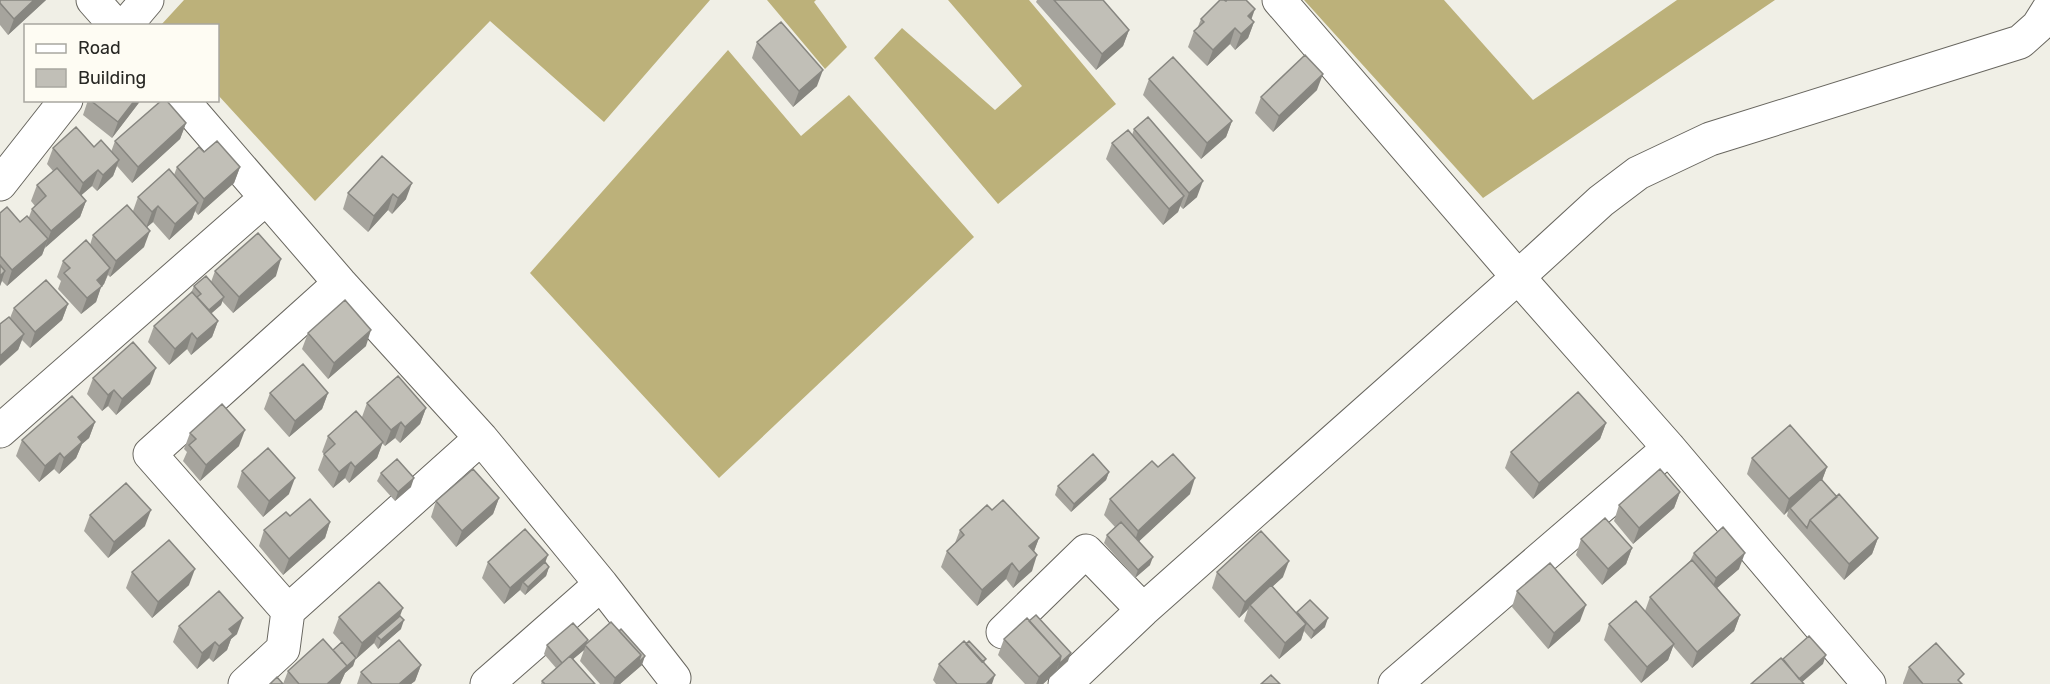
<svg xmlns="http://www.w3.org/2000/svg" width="2050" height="684" font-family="Rubik,sans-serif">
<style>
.forest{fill:#bcb17a}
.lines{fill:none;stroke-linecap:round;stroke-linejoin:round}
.minor-casing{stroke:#68665f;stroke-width:35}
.minor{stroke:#fff;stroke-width:33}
.wall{fill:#a6a49d}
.shaded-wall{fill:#878680}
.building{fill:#c1bfb7;stroke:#878680;stroke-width:1.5}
</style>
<rect width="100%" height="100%" fill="#f0efe6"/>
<path class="forest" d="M184,0H710L604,122L490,21L315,201L218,95V26L161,25Z
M767,0H816L814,2L847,47L825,69Z
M948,0H1029L1116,104L998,204L874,58L902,28L995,110L1022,86Z
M1304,0H1444L1533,100L1677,0H1775L1483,198Z
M728,50L801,136L849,95L974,237L719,478L530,273Z"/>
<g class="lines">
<defs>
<path id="minor" d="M93,0L116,26
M1279,0L1518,277L1669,448L1869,684
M125,26L147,0
M182,100L340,283L481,438L601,584L674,678
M0,184L66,100
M340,283L150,454L288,611L481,438
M0,431L266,198
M1003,632L1086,551L1143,610
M245,684L283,649L288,611
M487,684L601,584
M1065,684L1143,610L1518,277L1601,201L1638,173L1710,139L2020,42L2038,26L2050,7
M1395,684L1669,448"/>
</defs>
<use href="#minor" class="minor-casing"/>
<use href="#minor" class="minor"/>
</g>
<path class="wall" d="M0,0H46L8,35L0,25Z
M1037,0H1103L1129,30L1123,46L1096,70L1036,2Z
M1201,19H1251L1254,22L1248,38L1235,50L1230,44L1207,66L1188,47L1194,31L1197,29Z
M757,42L817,86L793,107L752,58Z
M1149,79L1232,121L1226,137L1201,159L1143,95Z
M1317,90L1273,132L1255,113L1261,97Z
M88,100H141L112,138L83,115Z
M186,123L180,139L132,183L117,166L113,176L97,191L92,186L81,195L86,201L80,217L45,247L42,255L7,286L2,281L0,286V213L20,222L29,217L32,209L35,206L31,201L37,185L53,171L47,164L53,148L94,147L111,152L115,141Z
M1134,129L1197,197L1183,209L1180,206L1178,212L1163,225L1106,159L1112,143L1132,135Z
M204,152L240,167L234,183L198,215L195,211L192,219L169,240L153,222L147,227L144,247L110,277L108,275L104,284L101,287L96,302L81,314L58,289L61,281L57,277L63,261L90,245L93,235L133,211L138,197L174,175L177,167Z
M382,156L406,199L392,214L388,210L368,232L343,209L348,193Z
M215,271L276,276L233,313L222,301L221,305L211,313L218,321L212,337L191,355L187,349L169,365L148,342L154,326L191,293L194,286L211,282Z
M68,304L62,320L30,348L22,340L18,350L10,318L14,308Z
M308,333L366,346L328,379L302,349Z
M93,378L150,384L116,415L108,406L102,411L87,394Z
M270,393H328L322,409L289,437L264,409Z
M367,403L426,408L420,424L400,443L395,438L385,446L382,443L377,458L349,483L345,478L333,488L318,470L324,454L322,452L328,436L362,417Z
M95,422L89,438L82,444L76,458L59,474L54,469L39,482L16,456L22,440Z
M1606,423L1600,439L1533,499L1505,468L1511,452Z
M190,433L239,446L200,481L183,461L187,452L184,449Z
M1752,458L1827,467L1822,480L1837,497L1878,538L1872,554L1844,580L1787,516L1788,511L1784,515L1747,474Z
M1158,467L1190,494L1139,541L1150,565L1135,578L1104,543L1107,535L1115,527L1104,515L1110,499Z
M242,471L289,494L263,517L237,487Z
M1109,472L1106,480L1071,512L1055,495L1058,486Z
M381,473L411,487L395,501L377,481Z
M1680,492L1674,508L1633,544L1614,521L1619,505Z
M499,498L493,514L456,547L431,517L436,501Z
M992,510L1039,538L1034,551L1032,571L1013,588L1006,579L977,606L941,567L947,551L955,543L960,530Z
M90,515L145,526L108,558L84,531Z
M290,516L330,522L325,538L283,575L259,546L264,530Z
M1581,539L1632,548L1626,564L1602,585L1576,555Z
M1694,553L1739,569L1717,588L1740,615L1734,631L1692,668L1673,646L1668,660L1641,683L1604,640L1609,624L1645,611L1650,597L1690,561Z
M488,562L549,567L546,576L525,595L520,590L504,604L482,578Z
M132,572L189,585L152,618L126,588Z
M1217,572L1283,577L1272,587L1296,613L1297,612L1325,627L1311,639L1304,631L1301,640L1279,659L1244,621L1248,609L1239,618L1212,588Z
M1517,591L1580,621L1548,649L1512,607Z
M400,616L401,629L378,649L374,643L356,659H355L353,666L345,673L341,682L340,684H270H283L288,671L333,650L341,642L333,633L339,617Z
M179,626L237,634L231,639L227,650L213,662L209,658L197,669L173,642Z
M1004,639L1068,661L1043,684H1025L998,655Z
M587,643L642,665L620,684H600L580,661L584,650L573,659L595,684H541L542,681L556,668L544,654L547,645Z
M966,644L986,659L984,663L992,684H936L933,680L939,664Z
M421,665L415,681L411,684H357L361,672Z
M1909,667L1961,683L1962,684H1903V683Z"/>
<path class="shaded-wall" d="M34,0H46L8,35L14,19Z
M1255,9L1249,26L1248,16Z
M1254,22L1248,38L1235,50L1241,34Z
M1235,28L1230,44L1207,66L1213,50Z
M1129,30L1123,46L1096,70L1102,54Z
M823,70L817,86L793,107L799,91Z
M1323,74L1317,90L1273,132L1279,116Z
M135,100H141L112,138L118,122Z
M1232,121L1226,137L1201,159L1207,143Z
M186,123L180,139L132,183L138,167Z
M119,160L113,176L97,191L103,175Z
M240,167L234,183L198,215L204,199Z
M98,170L92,186L77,199L83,183Z
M1203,181L1197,197L1183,209L1189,193Z
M412,183L406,199L392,214L398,198Z
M393,194L388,210L368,232L374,216Z
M1184,196L1178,212L1163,225L1169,209Z
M86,201L80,217L45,248L51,231Z
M198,203L192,219L169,240L175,224Z
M158,206L153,222L146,228L152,212Z
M150,231L144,247L110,277L116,261Z
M48,239L42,255L7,286L12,270Z
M281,259L276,276L233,313L239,297Z
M110,268L104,284L101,287L96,302L81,314L87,298L97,280Z
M5,271L0,286V276Z
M224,297L221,305L204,320L207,312Z
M68,304L62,320L30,348L35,332Z
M218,321L212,337L191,355L197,339Z
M371,330L366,346L328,379L334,363Z
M192,333L187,349L169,365L175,349Z
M24,334L18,350L0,366V356Z
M156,368L150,384L116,415L122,399Z
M114,390L108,406L102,411L108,395Z
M328,393L322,409L289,437L295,421Z
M426,408L420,424L400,443L405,427Z
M95,422L89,438L82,444L76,458L59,474L64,458L78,437Z
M401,422L395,438L385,446L391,430Z
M1606,423L1600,439L1533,499L1539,483Z
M245,430L239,446L200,481L206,465Z
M383,442L377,458L349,483L355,467Z
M60,453L54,469L39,482L45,466Z
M351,462L345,478L333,488L339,472Z
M1827,467L1821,483L1790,508L1788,511L1784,515L1789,499Z
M1109,472L1106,480L1071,512L1074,504Z
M295,478L289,494L263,517L269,501Z
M414,478L411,487L395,501L398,492Z
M1195,478L1190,494L1133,547L1138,531Z
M1680,492L1674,508L1633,544L1639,528Z
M499,498L493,514L456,547L462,531Z
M151,510L145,526L108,558L114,542Z
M330,522L325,538L283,575L289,559Z
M1039,538L1033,554L1029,546Z
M1878,538L1872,554L1844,580L1849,564Z
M1632,548L1626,564L1602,585L1608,569Z
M1745,553L1739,569L1710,594L1716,578Z
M548,555L542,571L523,582L520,590L504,604L510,588Z
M1037,555L1032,571L1013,588L1019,572Z
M1153,557L1150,565L1135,578L1138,570Z
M1289,561L1283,577L1251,606L1250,605L1248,609L1239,618L1245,602Z
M1012,563L1006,579L977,606L982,590Z
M549,567L546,576L525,595L528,587Z
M195,569L189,585L152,618L158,602Z
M1586,605L1580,621L1548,649L1554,633Z
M403,608L397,624L377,636L374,643L356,659L362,643Z
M1740,615L1734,631L1692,668L1697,652Z
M243,618L237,634L231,639L227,650L213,662L219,646L229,629Z
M1328,618L1325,627L1311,639L1314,631Z
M404,620L401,629L378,649L381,640Z
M1306,624L1301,640L1279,659L1285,643Z
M588,640L584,650L559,671L562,663Z
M215,642L209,658L197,669L202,653Z
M1674,644L1668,660L1641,683L1647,667Z
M1071,653L1068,661L1056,672L1059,664Z
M641,655L635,671L620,684H613L615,678Z
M1826,655L1823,664L1800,684L1799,679Z
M645,656L642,665L635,671L638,663Z
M1061,656L1056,672L1043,684H1036L1039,677Z
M356,658L353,666L345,673L341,682L340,684H327Z
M421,665L415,681L411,684H399Z
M995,675L992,684H986Z"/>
<path class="building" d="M0,0H34L14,19L0,3Z
M1054,0H1103L1129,30L1102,54Z
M1220,0H1224L1226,1L1227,0H1246L1255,9L1248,16L1254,22L1241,34L1235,28L1213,50L1194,31L1204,22L1201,19Z
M781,22L823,70L799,91L757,42Z
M1305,55L1323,74L1279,116L1261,97Z
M1173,57L1232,121L1207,143L1149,79Z
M90,100H135L118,122Z
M162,100H166L186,123L138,167L115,141Z
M1148,117L1203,181L1189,193L1134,129Z
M76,127L94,147L101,140L119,160L103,175L98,170L83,183L53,148Z
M1128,130L1184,196L1169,209L1112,143Z
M217,141L240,167L204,199L177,167L199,147L204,152Z
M382,156L412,183L398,198L393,194L374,216L348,193Z
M57,168L86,201L51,231L32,209L46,196L37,185Z
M169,169L198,203L175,224L158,206L152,212L138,197Z
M127,205L150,231L116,261L93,235Z
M7,207L20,222L27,216L48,239L12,270L0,256V213Z
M258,233L281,259L239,297L215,271Z
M86,240L110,268L97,280L102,286L87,298L64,273L70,268L63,261Z
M0,265L5,271L0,276Z
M206,276L224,297L209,310L197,297L201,294L194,286Z
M46,280L68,304L35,332L14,308Z
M192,292L218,321L197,339L192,333L175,349L154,326Z
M345,300L371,330L334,363L308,333Z
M9,317L24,334L0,356V324Z
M133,342L156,368L122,399L114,390L108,395L93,378Z
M303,364L328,393L295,421L270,393Z
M398,376L426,408L405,427L401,422L391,430L367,403Z
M1578,392L1606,423L1539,483L1511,452Z
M72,396L95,422L78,437L82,442L64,458L60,453L45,466L22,440Z
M222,404L245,430L206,465L189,445L196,439L190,433Z
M356,411L383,442L355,467L351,462L339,472L324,454L335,444L328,436Z
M1790,425L1827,467L1789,499L1752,458Z
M268,448L295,478L269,501L242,471Z
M1093,454L1109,472L1074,504L1058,486Z
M1173,454L1195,478L1138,531L1110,499L1152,461L1158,467Z
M397,459L414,478L398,492L381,473Z
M473,469L499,498L462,531L436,501Z
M1660,469L1680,492L1639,528L1619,505Z
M1821,479L1837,497L1810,520L1807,528L1790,508Z
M126,483L151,510L114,542L90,515Z
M1839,494L1878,538L1849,564L1810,520Z
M310,499L330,522L289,559L264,530L286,512L290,516Z
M1003,500L1039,538L1029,546L1037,555L1019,572L1012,563L982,590L947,551L964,535L960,530L987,505L992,510Z
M1605,518L1632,548L1608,569L1581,539Z
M1121,522L1153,557L1138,570L1107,535Z
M1723,527L1745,553L1716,578L1694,553Z
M525,529L548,555L510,588L488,562Z
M1261,531L1289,561L1245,602L1217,572Z
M169,540L195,569L158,602L132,572Z
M1692,560L1740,615L1697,652L1650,597Z
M545,562L549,567L528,587L523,582Z
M1550,563L1586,605L1554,633L1517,591Z
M379,582L403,608L362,643L339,617Z
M1271,585L1306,624L1285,643L1250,605Z
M219,591L243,618L229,629L233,634L219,646L215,642L202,653L179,626Z
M1310,600L1328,618L1314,631L1297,612Z
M1636,601L1674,644L1647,667L1609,624Z
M1036,615L1071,653L1059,664L1061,656L1029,621Z
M400,616L404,620L381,640L377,636Z
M1027,618L1061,656L1039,677L1004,639Z
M611,622L641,655L615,678L585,645Z
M573,623L588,640L562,663L547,645Z
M621,629L645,656L638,663L641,655L619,631Z
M1809,636L1826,655L1799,679L1783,659Z
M323,639L347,666L327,684H299L288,671Z
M399,640L421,665L399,684H372L361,672Z
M964,641L995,675L986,684H957L939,664Z
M969,641L986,659L982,662L966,644Z
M342,642L356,658L347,666L333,650Z
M1936,643L1964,674L1958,680L1962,684H1923L1909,667Z
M570,656L595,684H545L542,681Z
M1781,658L1804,684H1751Z
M1271,675L1280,684H1261Z
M277,677L283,684H270Z"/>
<rect x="24" y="24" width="195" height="78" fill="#fefcf3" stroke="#a8a7a0" stroke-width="1.5"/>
<rect x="36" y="44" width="30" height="9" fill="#ffffff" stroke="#a8a7a0" stroke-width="1.5"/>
<text x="78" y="54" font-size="18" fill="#282824">Road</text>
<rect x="36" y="69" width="30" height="18" fill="#c1bfb7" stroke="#a8a7a0" stroke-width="1.5"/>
<text x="78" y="84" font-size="18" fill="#282824">Building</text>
</svg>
